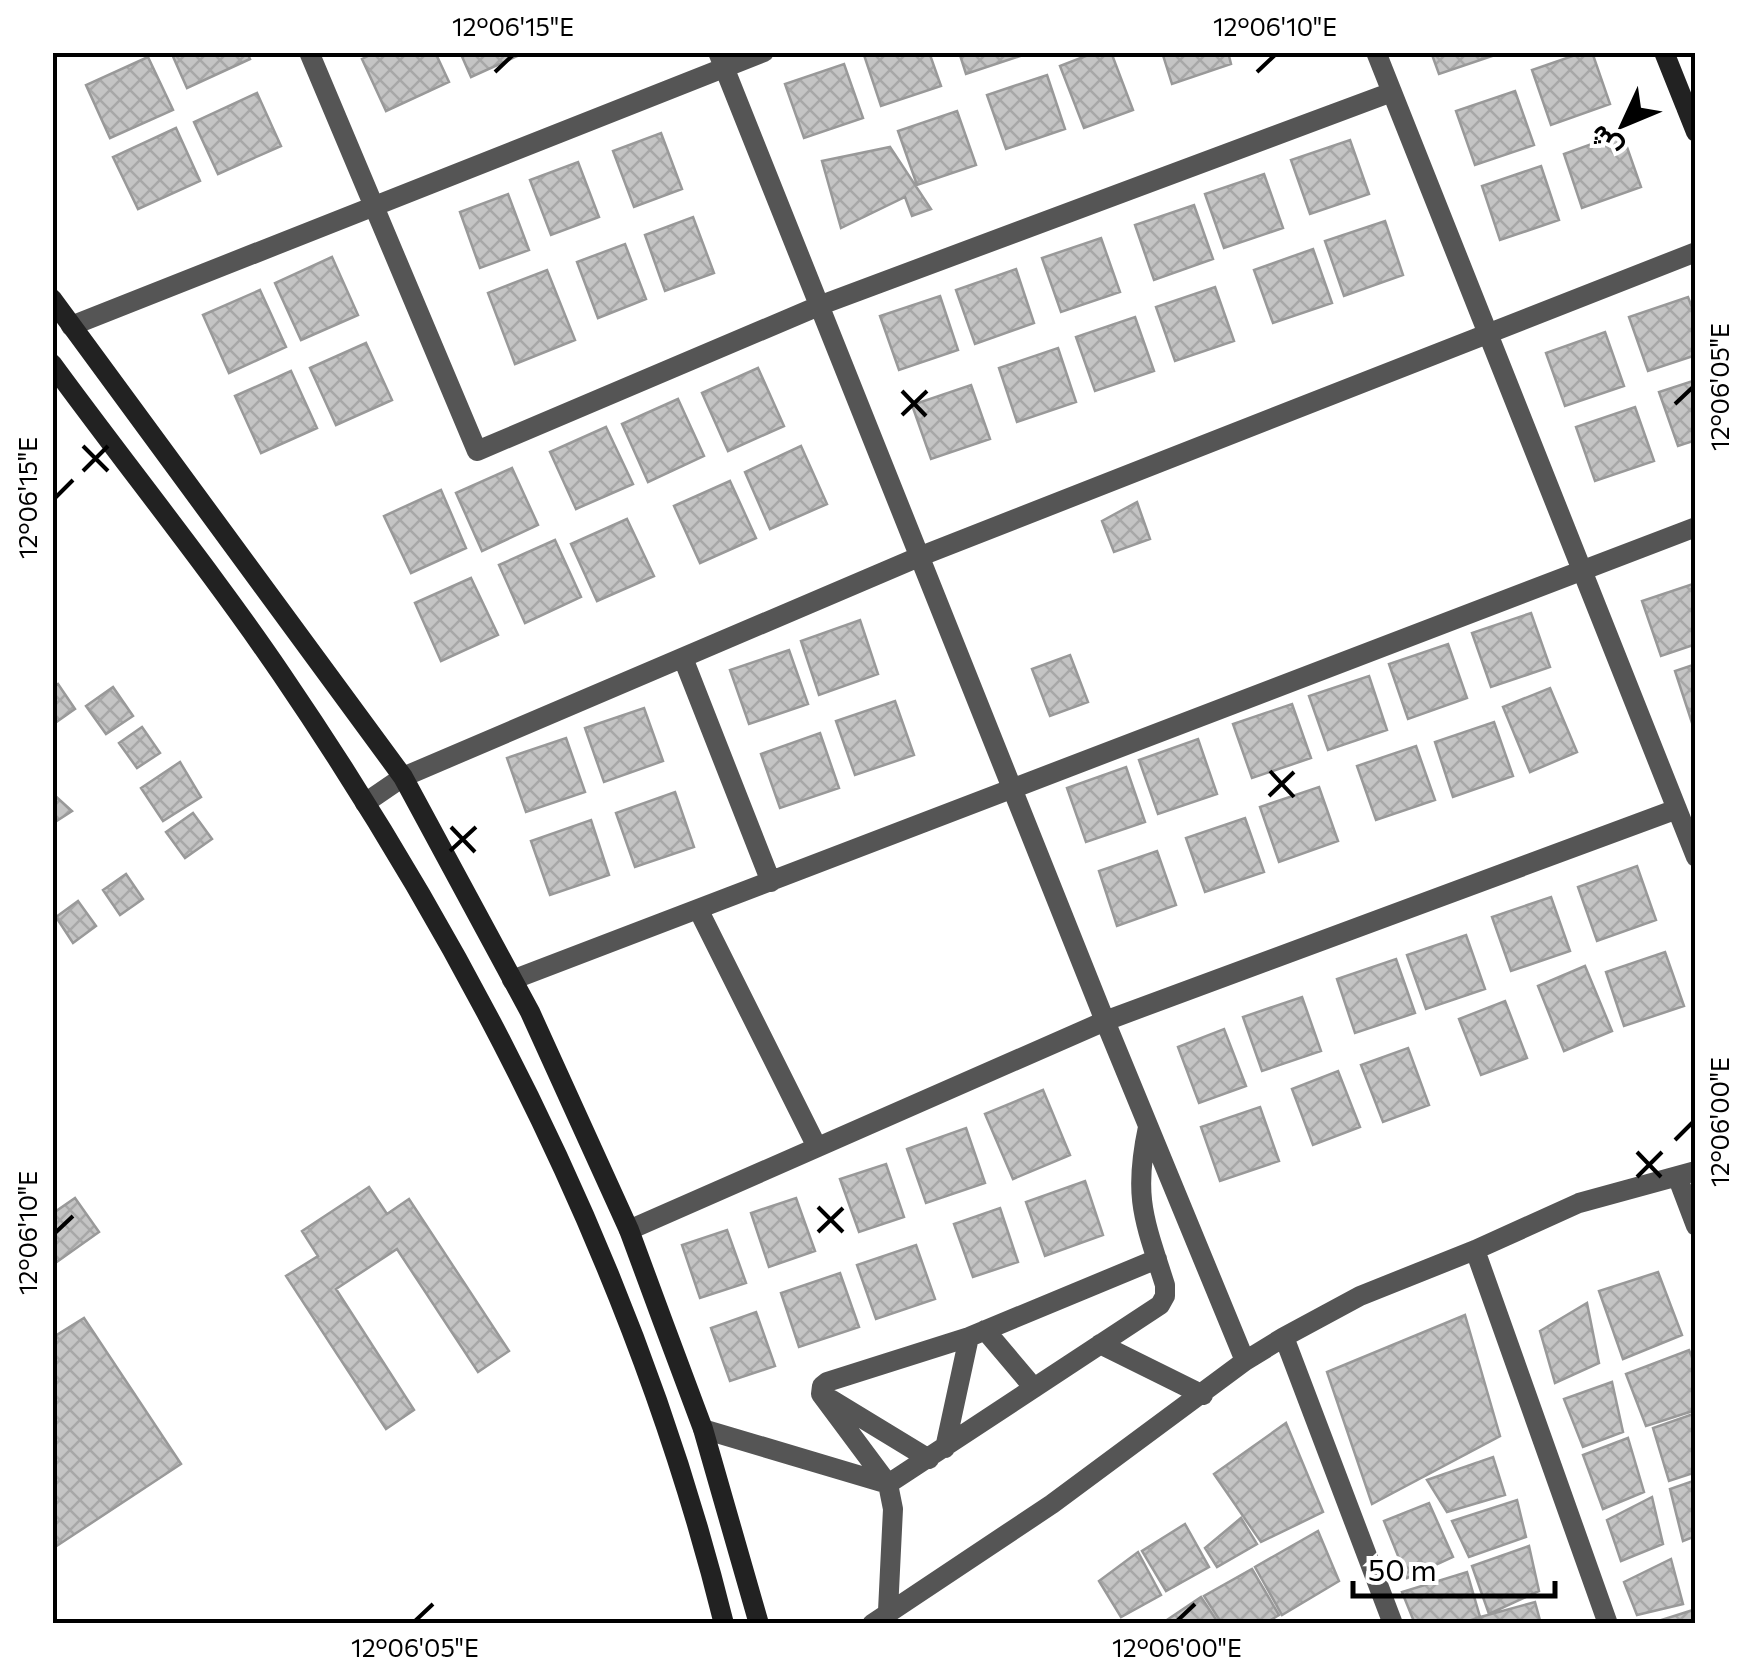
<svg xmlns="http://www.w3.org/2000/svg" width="1748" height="1676" font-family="Commissioner,Vazirmatn,sans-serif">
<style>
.building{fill:url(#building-cross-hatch);stroke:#999;stroke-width:2.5}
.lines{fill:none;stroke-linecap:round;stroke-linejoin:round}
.street{stroke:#555;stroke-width:20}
.secondary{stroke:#222;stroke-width:20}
.ticks{fill:none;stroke:#000;stroke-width:4}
.neatline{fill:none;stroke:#000;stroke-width:4}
.ticks-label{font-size:25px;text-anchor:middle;fill:#000}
</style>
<defs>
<pattern id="building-cross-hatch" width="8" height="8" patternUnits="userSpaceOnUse" patternTransform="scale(2.5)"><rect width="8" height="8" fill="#c4c4c4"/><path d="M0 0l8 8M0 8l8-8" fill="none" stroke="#a7a7a7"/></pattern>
</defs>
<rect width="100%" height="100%" fill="#fff"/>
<path class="building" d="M171,52H247L250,59L187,88Z
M376,52H435L449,82L386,111L362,59Z
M460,52H526L471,77Z
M863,52H929L941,86L881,106Z
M959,52H1025L1026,54L966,74Z
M1096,52H1111L1133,110L1084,128L1060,66Z
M1162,52H1228L1231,64L1172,84Z
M1431,52H1497L1498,54L1439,74Z
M1584,52H1592L1610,104L1551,125L1532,70Z
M148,57L173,110L110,138L86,85Z
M844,64L863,118L804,138L785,84Z
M1047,75L1065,129L1006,149L987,95Z
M1515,91L1534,145L1475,165L1456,111Z
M257,93L281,146L218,174L194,122Z
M957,111L976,165L917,185L898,131Z
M176,128L200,181L138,209L113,157Z
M661,133L682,189L634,207L613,151Z
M1622,133L1641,187L1582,208L1564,154Z
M1350,140L1369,194L1310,214L1291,160Z
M890,147L931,209L912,216L905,197L841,228L822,161Z
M578,162L599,217L551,235L530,180Z
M1541,166L1559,220L1500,240L1482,186Z
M1264,174L1283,228L1224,248L1205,194Z
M508,194L529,250L480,268L460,212Z
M1194,205L1213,259L1154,280L1135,225Z
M693,217L714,273L665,291L645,235Z
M1385,221L1403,275L1344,296L1325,241Z
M1101,238L1120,292L1061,312L1042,258Z
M625,244L646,299L598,318L577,262Z
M1313,249L1332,303L1273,323L1254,270Z
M332,257L358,315L301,340L275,283Z
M1016,269L1034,323L975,344L956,290Z
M547,270L575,340L515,364L488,293Z
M1215,287L1234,341L1175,361L1156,307Z
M260,290L286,347L229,373L203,315Z
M940,296L958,350L899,370L880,316Z
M1688,297L1696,318V355L1648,371L1629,317Z
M1135,317L1154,371L1095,391L1076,337Z
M1605,332L1624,386L1565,406L1546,353Z
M366,343L392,400L336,425L310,368Z
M1058,348L1076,402L1017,422L999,368Z
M758,368L784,426L728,451L702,393Z
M291,371L317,428L261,453L235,396Z
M1696,380V440L1678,446L1659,392Z
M971,385L990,439L931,459L912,405Z
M678,399L704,456L648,482L622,424Z
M1635,407L1654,461L1595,481L1576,427Z
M606,427L633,484L576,509L550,452Z
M801,446L827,504L770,529L745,472Z
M512,468L538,525L482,551L456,493Z
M730,481L756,538L700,563L674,506Z
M441,490L466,548L411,573L384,516Z
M1137,502L1150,539L1114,552L1102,521Z
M627,519L654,576L597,601L571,544Z
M555,540L581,597L525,623L499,565Z
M471,578L498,635L441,661L415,603Z
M1696,583V644L1661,656L1642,601Z
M1531,613L1550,667L1491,687L1472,633Z
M860,620L878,674L819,695L801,641Z
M1448,644L1467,698L1408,719L1389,664Z
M789,650L808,704L749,724L730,670Z
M1070,655L1088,702L1050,716L1032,669Z
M1696,664V725L1693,726L1675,671Z
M1369,676L1387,730L1328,750L1309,696Z
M58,684L75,709L52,725V688Z
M113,687L133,716L106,734L86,706Z
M1550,688L1577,752L1530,772L1503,707Z
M895,701L914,755L855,775L836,721Z
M1292,704L1311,758L1252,778L1233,724Z
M644,708L663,761L604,782L585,728Z
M1494,722L1513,776L1453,797L1435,742Z
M142,727L160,753L137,768L119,743Z
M820,733L839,788L780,808L761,754Z
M566,738L585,792L526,812L507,758Z
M1198,739L1217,794L1158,814L1139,760Z
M1416,746L1435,800L1376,820L1357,766Z
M180,762L201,797L163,821L141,788Z
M1126,767L1145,822L1086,842L1067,788Z
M1319,787L1338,841L1279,862L1260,807Z
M675,792L694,847L635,867L616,813Z
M52,793L72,811L52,824Z
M193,813L212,839L185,858L166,832Z
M1245,818L1264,872L1205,892L1186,838Z
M591,820L609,875L550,895L531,841Z
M1157,851L1176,905L1117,926L1099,871Z
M1637,866L1656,920L1597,941L1578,887Z
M126,874L143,899L120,915L103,890Z
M1551,897L1570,951L1511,971L1492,917Z
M78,901L96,926L73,943L56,917Z
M1466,935L1485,989L1426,1009L1407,955Z
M1665,952L1684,1006L1624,1026L1606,972Z
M1396,959L1415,1013L1355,1033L1337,979Z
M1585,966L1612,1031L1564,1051L1538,986Z
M1302,997L1321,1051L1262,1071L1243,1017Z
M1505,1001L1527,1058L1481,1075L1459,1019Z
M1224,1029L1246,1086L1199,1103L1178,1047Z
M1408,1048L1429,1105L1383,1122L1361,1065Z
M1338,1071L1360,1127L1313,1145L1292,1089Z
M1043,1090L1070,1155L1013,1179L985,1114Z
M1260,1107L1279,1161L1220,1181L1201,1127Z
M966,1128L985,1183L926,1203L907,1149Z
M886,1164L904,1217L859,1232L840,1179Z
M1085,1181L1103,1235L1045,1256L1026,1202Z
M369,1187L387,1214L409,1199L509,1351L478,1372L397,1249L336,1289L414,1410L386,1429L286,1276L318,1256L302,1231Z
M75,1198L99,1232L54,1264L52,1214Z
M796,1198L815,1251L769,1267L751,1213Z
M1000,1208L1018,1262L973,1277L954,1224Z
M727,1230L746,1283L700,1298L682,1245Z
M916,1245L935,1299L876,1319L857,1265Z
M1658,1272L1682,1335L1623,1359L1599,1291Z
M840,1273L859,1327L799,1347L781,1293Z
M1587,1303L1599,1363L1555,1383L1540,1331Z
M756,1312L775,1366L730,1381L711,1328Z
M1465,1315L1500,1436L1372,1504L1327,1372Z
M84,1318L181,1464L52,1549V1338Z
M1689,1350L1696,1367V1410L1646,1426L1626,1374Z
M1612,1382L1623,1432L1583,1447L1564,1399Z
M1696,1413V1472L1669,1481L1653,1428Z
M1286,1423L1323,1512L1261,1542L1214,1474Z
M1628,1438L1644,1492L1603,1509L1583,1455Z
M1493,1457L1505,1495L1447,1512L1427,1480Z
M1696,1480V1536L1683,1541L1670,1489Z
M1652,1497L1663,1544L1621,1561L1607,1520Z
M1517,1500L1526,1537L1469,1557L1452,1521Z
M1429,1503L1453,1557L1407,1578L1384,1521Z
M1241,1518L1257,1544L1217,1567L1205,1548Z
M1185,1524L1209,1567L1166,1591L1142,1551Z
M1318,1531L1339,1581L1282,1615L1255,1567Z
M1529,1546L1539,1591L1489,1614L1472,1566Z
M1138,1552L1161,1595L1121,1617L1099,1581Z
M1671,1559L1683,1604L1637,1615L1624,1582Z
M1252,1569L1279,1615L1264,1624H1222L1204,1596Z
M1467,1572L1480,1617L1460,1624H1415L1402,1592Z
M1201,1597L1219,1624H1161Z
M1535,1602L1541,1624H1483L1480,1617Z
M1696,1609V1624H1649Z"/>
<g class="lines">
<path class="street" d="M309,52L477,451L821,305L1392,92
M718,52L1105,1021L1245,1361
M1376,52L1696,857
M71,326L764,52
M683,658L771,882
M365,803L403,777L921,556L1696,252
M698,909L817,1147
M512,980L1696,527
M1677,1176L1696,1226
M629,1230L1105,1021L1677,809
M1475,1250L1608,1624
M985,1330L1034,1388
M1284,1337L1393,1624
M1100,1344L1203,1395
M821,1394L888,1484L1160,1305L1165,1296V1285C1144,1219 1133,1197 1148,1127
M821,1394L822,1386L827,1382L969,1337L1157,1259
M832,1400L929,1459
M703,1429L888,1484L893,1509L888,1611
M945,1448L969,1337
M872,1624L1052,1504L1245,1361L1284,1337L1360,1296L1475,1250L1579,1203L1696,1171"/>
<path class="secondary" d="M1664,52L1696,132
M52,299L403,777L530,1012L629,1230L663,1322L703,1429L759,1624
M52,364C128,468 210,569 282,675C478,963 640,1284 724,1624"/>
</g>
<path class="ticks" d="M495,72L513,55M1257,72L1275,55M902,391L926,416M1675,404L1693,387M902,415L927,391M83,446L108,471M83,471L108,446M55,498L73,480M1270,771L1294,797M1269,796L1294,772M451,827L475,852M450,851L476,827M1675,1140L1693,1122M1637,1152L1661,1177M1637,1177L1662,1152M818,1207L843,1232M818,1232L843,1208M55,1233L73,1216M415,1621L433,1604M1177,1621L1195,1604"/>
<rect width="1748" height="1676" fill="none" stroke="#ffffff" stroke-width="110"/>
<g transform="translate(1623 125) rotate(226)" stroke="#ffffff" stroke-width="8" paint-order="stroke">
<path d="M0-8L18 38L0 25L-18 38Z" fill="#000000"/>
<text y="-15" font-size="28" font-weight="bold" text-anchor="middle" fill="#000000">ش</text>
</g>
<path d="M1353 1581v15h202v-15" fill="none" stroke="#000000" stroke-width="5"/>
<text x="1368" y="1581" font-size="30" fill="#000000" stroke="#ffffff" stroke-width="8" paint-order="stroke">50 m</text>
<rect x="55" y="55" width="1638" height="1566" class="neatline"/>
<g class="ticks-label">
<text x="513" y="36">12°06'15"E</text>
<text x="1275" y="36">12°06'10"E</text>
<text transform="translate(1720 387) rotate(-90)" y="9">12°06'05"E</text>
<text transform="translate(28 498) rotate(-90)" y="9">12°06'15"E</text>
<text transform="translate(1720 1122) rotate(-90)" y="9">12°06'00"E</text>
<text transform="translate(28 1233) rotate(-90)" y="9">12°06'10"E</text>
<text x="415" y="1657">12°06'05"E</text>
<text x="1177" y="1657">12°06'00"E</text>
</g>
</svg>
